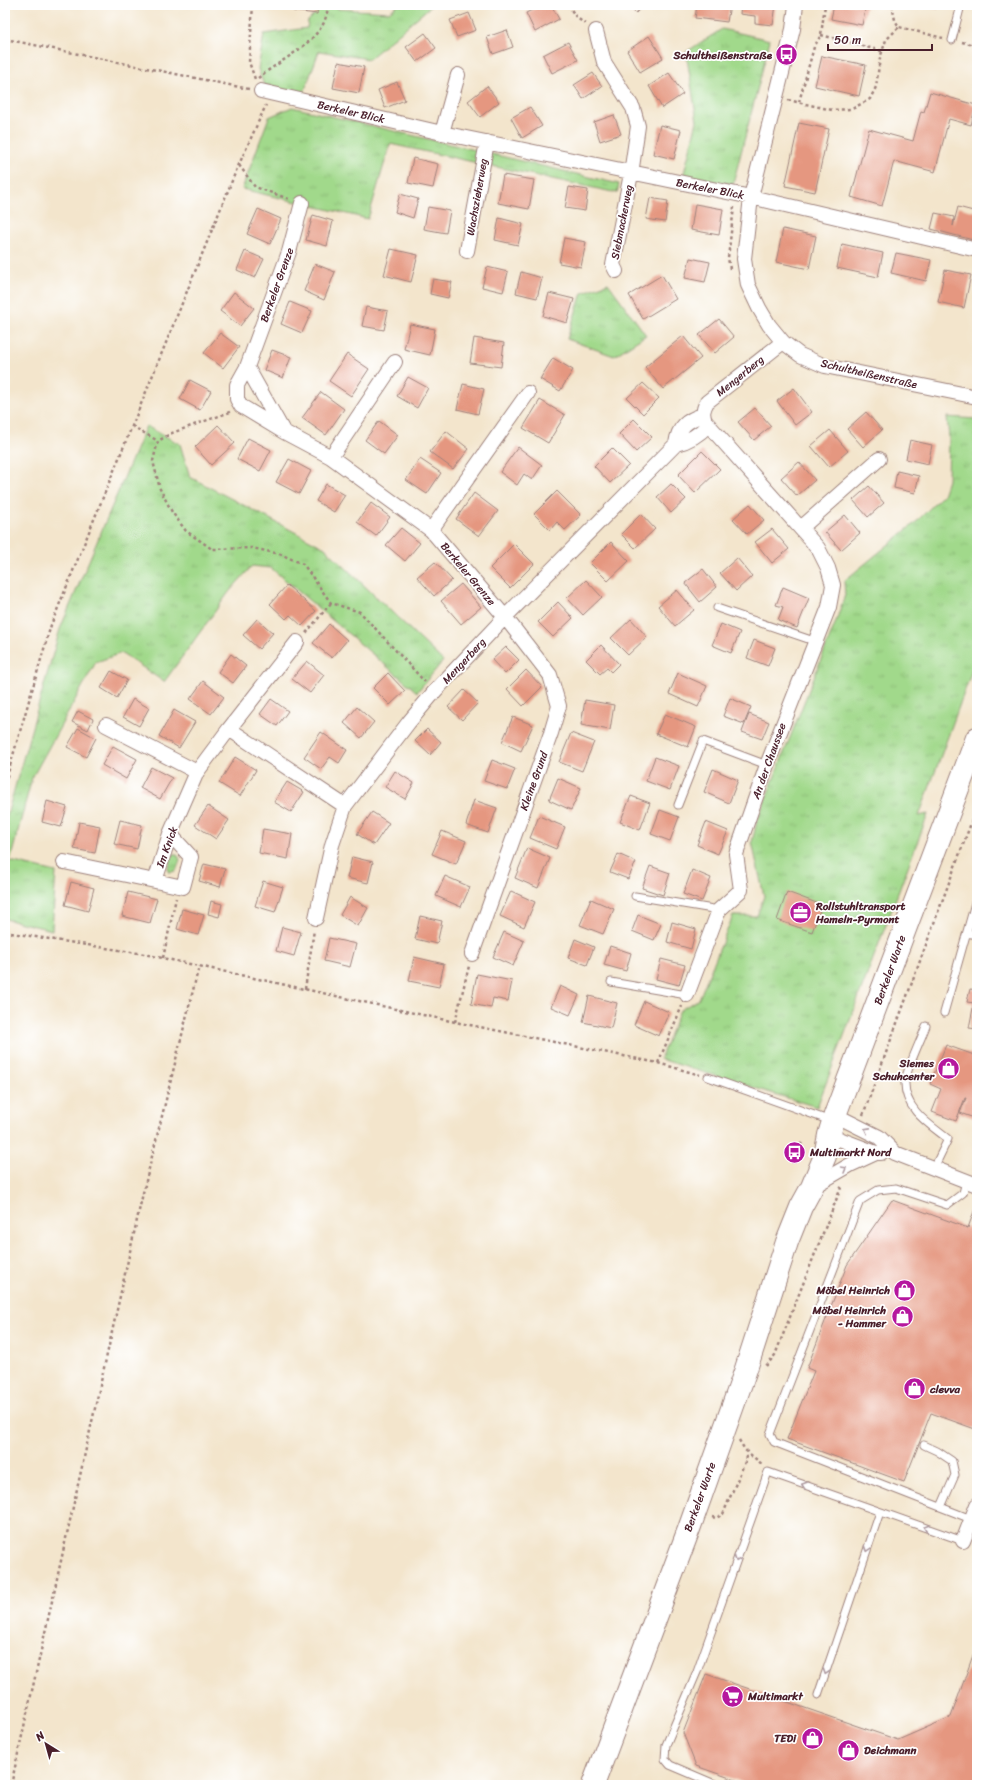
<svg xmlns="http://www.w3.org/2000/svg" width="982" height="1790" font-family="Sriracha,sans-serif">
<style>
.grass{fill:url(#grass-tufts);stroke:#767c5b}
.building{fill:#e59780}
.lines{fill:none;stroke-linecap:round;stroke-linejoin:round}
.service-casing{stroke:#9e827c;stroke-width:9}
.minor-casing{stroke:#9e827c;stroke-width:16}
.primary-casing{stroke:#9e827c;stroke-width:24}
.path{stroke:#9e827c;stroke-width:2.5;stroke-dasharray:3 3;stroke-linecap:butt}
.service{stroke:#fff;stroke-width:7}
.minor{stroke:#fff;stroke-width:14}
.primary{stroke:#fff;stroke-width:22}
.oneway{stroke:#ae9aa0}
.labels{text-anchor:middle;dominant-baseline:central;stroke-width:3.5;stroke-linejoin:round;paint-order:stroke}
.poi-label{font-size:11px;font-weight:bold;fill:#4a1f2b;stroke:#fff;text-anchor:end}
.street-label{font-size:11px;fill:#4a1f2b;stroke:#fff}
</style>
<defs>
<pattern id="grass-tufts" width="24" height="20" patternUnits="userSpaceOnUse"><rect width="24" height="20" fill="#a1d98b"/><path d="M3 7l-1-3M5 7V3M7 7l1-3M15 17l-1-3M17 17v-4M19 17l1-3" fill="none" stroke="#8cba78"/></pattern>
</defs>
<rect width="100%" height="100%" fill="#fff"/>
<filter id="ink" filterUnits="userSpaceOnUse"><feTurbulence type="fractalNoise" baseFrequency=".025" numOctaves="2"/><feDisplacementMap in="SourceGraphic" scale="8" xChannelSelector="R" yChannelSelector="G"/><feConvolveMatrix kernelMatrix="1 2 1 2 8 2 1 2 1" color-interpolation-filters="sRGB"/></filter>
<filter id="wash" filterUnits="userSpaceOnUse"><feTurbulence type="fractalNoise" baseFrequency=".012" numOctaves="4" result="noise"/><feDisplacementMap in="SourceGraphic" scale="16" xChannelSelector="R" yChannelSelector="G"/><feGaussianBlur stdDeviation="0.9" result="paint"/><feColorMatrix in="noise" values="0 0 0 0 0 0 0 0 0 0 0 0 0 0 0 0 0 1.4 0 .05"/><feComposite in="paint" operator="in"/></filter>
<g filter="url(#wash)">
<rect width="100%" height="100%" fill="#f3e5cc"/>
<path class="grass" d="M324,5H336L338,9L389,12L398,5H432L369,59L319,51L302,98L264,85L258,69L264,34L307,28L308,21Z
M722,29L770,40L733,184L683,177L697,121L686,52Z
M292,107L619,184L617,193L390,144L368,219L242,189L269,117Z
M608,283L646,335L614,356L567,339L582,293Z
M947,417L977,419V657L919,816L928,814L817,1107L660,1059L680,1010L699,999L733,916H757L764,896L752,842L757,821L835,624L845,595L844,581L916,522L943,495L948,480L949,438Z
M146,426L180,444L190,477L325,548L443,661L417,692L271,568L252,566L229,592L164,682L122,653L96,662L32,778L10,861L56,872L52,930L5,919V822L60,629Z
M173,854H177L180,860L176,871L169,872L168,867Z"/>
<g id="blocks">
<path class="building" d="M293,5H318L317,14L293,11Z
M542,5H551L559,19L535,32L526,13Z
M627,5H643L636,13Z
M697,5H730L727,22L695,18Z
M741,5H776L773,25L755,23V16L740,14Z
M834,5H866L862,25L831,19Z
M922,5H937L936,9Z
M469,13L476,30L457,37L450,20Z
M507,30L513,47L493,54L487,37Z
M425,33L436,48L417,62L406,47Z
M649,36L663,58L640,72L627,51Z
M568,42L578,60L552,73L543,55Z
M822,56L866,65L859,96L815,86Z
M338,62L364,67L359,93L333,88Z
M593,73L602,86L583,99L574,85Z
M669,73L683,94L662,108L649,86Z
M397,82L405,100L385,108L378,90Z
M487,86L499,102L480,117L468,101Z
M930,92L976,105L971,125L949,119L935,172L894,161L882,206L851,197L869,129L913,141L921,111L924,112Z
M530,107L542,126L522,138L511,118Z
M614,115L621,134L600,141L594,122Z
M799,123L829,129L815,192L785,186Z
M660,125L681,130L674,159L653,154Z
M413,158L438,164L433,188L408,183Z
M503,175L534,180L529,209L498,203Z
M569,187L588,190L585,211L565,208Z
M400,194L418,199L413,218L395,212Z
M650,198L668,201L665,222L646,219Z
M695,204L723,209L719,235L691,230Z
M428,207L450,211L446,233L424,229Z
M958,207L977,212V241L931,229L935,213L954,217L953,226Z
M258,209L281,219L270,244L247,234Z
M313,215L333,221L327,246L306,240Z
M499,218L523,224L518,245L495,240Z
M783,229L816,236L809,269L776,262Z
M564,238L586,242L581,267L559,263Z
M842,244L883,253L878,277L837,268Z
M391,249L418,255L411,282L384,275Z
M245,251L264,259L255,278L237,270Z
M896,253L931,260L926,281L891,273Z
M690,258L710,262L705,282L685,278Z
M315,264L335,272L324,300L304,291Z
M487,267L508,272L503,292L482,287Z
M945,270L971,275L964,308L938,302Z
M521,272L542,278L537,298L516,293Z
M662,275L676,299L643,319L629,295Z
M433,279L452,282L448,298L430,294Z
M234,292L254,308L240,326L220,311Z
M549,293L574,299L567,323L543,316Z
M290,302L312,311L302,333L281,324Z
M366,307L388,311L384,330L362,326Z
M719,319L734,337L715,353L699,335Z
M410,324L435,329L430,355L404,349Z
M220,333L239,347L223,368L204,353Z
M683,336L701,358L663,389L645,367Z
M474,338L504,343L501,367L470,363Z
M272,350L291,357L283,378L264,370Z
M347,354L369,369L351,396L329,381Z
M553,358L573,370L560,391L540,379Z
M408,377L428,388L417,408L397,396Z
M190,380L211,391L200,410L180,399Z
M643,383L659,398L643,414L627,398Z
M463,384L484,389L478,414L457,409Z
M794,388L812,412L795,425L777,401Z
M321,392L344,409L326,435L302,418Z
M540,400L565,415L548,443L523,428Z
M755,408L771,426L754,440L738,422Z
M866,412L882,430L863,447L847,429Z
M634,419L652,437L636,452L619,434Z
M379,421L398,435L384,454L365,440Z
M218,425L235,443L211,465L195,447Z
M830,430L848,451L829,467L811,446Z
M446,431L469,449L453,469L430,452Z
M248,438L271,450L260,471L237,459Z
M910,440L932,445L928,464L906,459Z
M518,447L542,465L532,480L524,474L517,485L500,472Z
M612,448L629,465L610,483L594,466Z
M702,451L720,469L695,493L678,475Z
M289,459L311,471L299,494L276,482Z
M420,459L441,473L427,494L406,480Z
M799,462L815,480L797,496L781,478Z
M897,471L919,476L915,493L894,488Z
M326,484L345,495L334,512L316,501Z
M671,484L686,499L671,513L657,497Z
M869,486L884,503L868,517L853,500Z
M557,491L581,515L565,530L557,522L550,530L534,514Z
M474,493L498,511L479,536L456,519Z
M371,503L390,517L376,536L357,522Z
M750,504L764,520L747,534L733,519Z
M641,514L655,529L635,548L621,534Z
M845,515L860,533L841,550L825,532Z
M401,528L420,543L405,561L386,545Z
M772,529L789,549L772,563L755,542Z
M611,542L629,561L608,581L590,563Z
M514,544L534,564L510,588L490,568Z
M737,558L752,576L736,591L720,573Z
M435,562L452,580L434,596L417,577Z
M703,569L717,587L700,602L685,583Z
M586,580L602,597L583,615L567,598Z
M461,584L481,607L461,624L441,601Z
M287,585L316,611L302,626L290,615L286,619L270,604Z
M783,587L809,598L797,628L778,620L783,607L776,605Z
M677,590L694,610L675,626L658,606Z
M558,602L573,618L553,637L538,622Z
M257,619L273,633L259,649L243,635Z
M631,619L647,637L628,655L611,638Z
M329,624L347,640L332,658L313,643Z
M721,624L740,632L731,653L712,645Z
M754,640L775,648L768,666L747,658Z
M601,645L619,664L611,672L607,668L600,674L586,660Z
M506,647L519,660L505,674L492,660Z
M231,654L246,666L233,683L218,672Z
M307,661L324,675L310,693L292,679Z
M526,670L542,687L523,706L507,689Z
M111,671L127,680L117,698L101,688Z
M388,673L405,691L390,705L373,688Z
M678,673L707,686L698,707L669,694Z
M203,681L224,697L211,714L190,699Z
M464,690L478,703L462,720L448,707Z
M730,698L751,707L744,724L723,716Z
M133,699L149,708L139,726L123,717Z
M271,699L288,711L277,726L260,714Z
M585,700L614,705L610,730L581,725Z
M357,707L374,722L361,738L344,723Z
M174,710L195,722L179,748L159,736Z
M78,711L93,719L88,730L72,722Z
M665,714L696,727L688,747L656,734Z
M749,714L769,722L762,739L742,732Z
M513,717L533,725L521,751L502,742Z
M78,728L96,738L86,757L67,747Z
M427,729L441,742L430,755L415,741Z
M321,732L347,750L339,763L330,757L321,769L304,757Z
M571,733L594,742L582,771L559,762Z
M113,746L137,759L126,779L102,765Z
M235,757L256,770L240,796L219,783Z
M655,757L679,766L670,790L646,781Z
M492,760L515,769L507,789L484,781Z
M151,767L172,778L160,799L140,788Z
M713,769L738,780L729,803L704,792Z
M395,771L414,783L405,799L385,787Z
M558,778L581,788L571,810L549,800Z
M287,782L304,792L291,812L274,802Z
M631,796L650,803L640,830L620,822Z
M474,800L497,808L488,833L466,825Z
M47,801L67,807L61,827L42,822Z
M208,806L229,820L216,839L195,825Z
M660,810L679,817L670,841L651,834Z
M372,812L389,823L374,845L357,834Z
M539,816L565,827L556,849L530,838Z
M120,820L142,825L137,849L114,844Z
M79,822L100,826L95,853L74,849Z
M706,822L728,831L718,854L697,845Z
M263,829L292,834L288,859L259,853Z
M442,831L466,841L456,864L432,854Z
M527,848L550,858L538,888L515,878Z
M618,854L636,862L628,879L610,872Z
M352,857L373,862L368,883L347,878Z
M204,864L225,869L220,887L199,881Z
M650,866L670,873L663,895L642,888Z
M692,870L711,878L702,901L683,894Z
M445,876L470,887L461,907L436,896Z
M263,881L283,887L275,912L255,906Z
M71,882L94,888L88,911L65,905Z
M511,891L535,902L524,927L500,916Z
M128,892L157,899L150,923L122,916Z
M787,892L822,905L812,932L777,920Z
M350,897L368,908L358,926L340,915Z
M591,899L614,909L603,934L580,925Z
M211,901L222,904L219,917L208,914Z
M182,909L204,915L198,935L177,929Z
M638,915L661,924L654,940L632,931Z
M420,916L442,921L437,944L415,939Z
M672,922L696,929L691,949L667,942Z
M282,927L301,932L294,956L276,951Z
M504,932L524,941L513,966L493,957Z
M329,938L356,944L350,967L324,961Z
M575,939L594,947L587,965L568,958Z
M610,946L631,953L626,971L604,965Z
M414,957L444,964L439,987L409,981Z
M661,959L685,965L679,985L656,979Z
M477,974L512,981L508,1001L493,998L491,1008L471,1004Z
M560,986L579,995L570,1015L551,1007Z
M970,989L977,990V1029L969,1028L974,1003L967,1002Z
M589,996L617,1003L611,1028L583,1022Z
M644,1001L669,1012L659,1036L634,1025Z
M946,1045L977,1056V1119L960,1113L966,1098H965L956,1121L932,1112L941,1089L930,1084Z
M892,1200L968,1228L977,1203V1423L975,1429L931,1413L904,1482L787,1439L814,1371L807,1368L847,1265Z
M977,1644V1785H750L696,1766L683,1733L706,1674L898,1740L951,1717Z"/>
</g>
</g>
<g filter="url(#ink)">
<use href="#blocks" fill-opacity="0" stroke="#9e827c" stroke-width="1"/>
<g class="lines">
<defs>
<path id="service" d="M952,40L961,5
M717,608L814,641
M678,805L703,741L767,765
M635,896L719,910
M967,933L977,935
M611,982L687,995
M944,1013L977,896
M926,1026C922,1037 905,1073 905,1082C904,1109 929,1124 948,1139L934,1168
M708,1077L831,1121
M966,1181L963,1193L947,1205L896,1188L878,1190L860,1201L770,1434L774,1442L971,1519
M924,1445L937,1451L952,1461L955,1475L941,1507
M818,1695L880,1512
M717,1785L670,1765L665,1759L666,1745L697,1672L768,1472L963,1541"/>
<path id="minor" d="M796,5L793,29L751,197L744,259L748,285L759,308L769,325L783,342L800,355L825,366L977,397
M596,31L604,62L633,108L638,126L631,174L613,265L616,271
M261,91L442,133L751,197L977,250
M442,133L458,75
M302,203L289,252L247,367L237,385V399L241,406L284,432L331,457L431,530L505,617L550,675L559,706L551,733L472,954
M467,251L487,142
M247,367L283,431
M676,444C678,427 687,420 703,415
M331,457L395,362
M801,528L879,459
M431,530L528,393
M106,725L197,772
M229,729L345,806
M64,862L155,881L170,834L197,772L229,729L297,642
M155,881L183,887L191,857L170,834
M316,918L332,845L345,806L409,722L435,691L505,617L676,444C689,441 699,435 708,425
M687,995L719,910L741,890L736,854L767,765L829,607L833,585L828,568L818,548L705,421C702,414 703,409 707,402L783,342
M835,1115L879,1137L895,1153L977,1185
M829,1135L876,1153H881
M812,1187L850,1165L876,1153
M963,1541L977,1505"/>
<path id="primary" d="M593,1785L689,1529L745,1372L787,1242L801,1207L812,1187L825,1156L829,1135L835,1115L977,738"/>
</defs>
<use href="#service" class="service-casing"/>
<use href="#minor" class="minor-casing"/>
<use href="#primary" class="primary-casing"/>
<path class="path" d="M253,5L249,62L255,79
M568,5L576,17L585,24
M892,5L895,20L899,27L943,38
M821,35L882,51
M5,39L249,89
M962,42L977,46
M258,78C279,61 307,49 322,26C326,20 327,11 329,5
M788,100L832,110L852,109L870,99L876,87L880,58L886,40L899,27
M799,102L814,47L821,35L825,5
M239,165L255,187L289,199
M730,269L728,258L734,207
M230,412L172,433L158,441L153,461L160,489L172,512L186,531L212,549L252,548L280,554L303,564L331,603L360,612L425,682
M132,426L158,441
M306,633L331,603
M5,783L51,625L236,171L266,105
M5,932L144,954L455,1022L658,1063L700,1075
M163,958L176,898
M305,989L314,930
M455,1022L469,966
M658,1063L682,1006
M863,1115L977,807
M793,1162L802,1142
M766,1366L775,1355L842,1185
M739,1440L745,1450L763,1465
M712,1517L716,1518L723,1514L747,1457L752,1456
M11,1785L143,1193L199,966"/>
<use href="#service" class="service"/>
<use href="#minor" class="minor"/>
<use href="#primary" class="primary"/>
</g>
<defs><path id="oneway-chevron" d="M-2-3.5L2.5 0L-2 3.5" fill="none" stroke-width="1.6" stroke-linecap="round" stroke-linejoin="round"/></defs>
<g class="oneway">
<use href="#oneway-chevron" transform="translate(867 1130) rotate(-152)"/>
<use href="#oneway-chevron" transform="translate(844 1169) rotate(-30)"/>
<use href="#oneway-chevron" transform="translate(804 1485) rotate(-161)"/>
<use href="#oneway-chevron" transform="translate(926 1528) rotate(-161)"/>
<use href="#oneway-chevron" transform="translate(867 1549) rotate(108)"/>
<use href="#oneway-chevron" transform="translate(737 1559) rotate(110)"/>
<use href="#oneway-chevron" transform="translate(826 1672) rotate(109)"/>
</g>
</g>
<defs>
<symbol id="bus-disc" viewBox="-11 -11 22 22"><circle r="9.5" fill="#b5179e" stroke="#fff"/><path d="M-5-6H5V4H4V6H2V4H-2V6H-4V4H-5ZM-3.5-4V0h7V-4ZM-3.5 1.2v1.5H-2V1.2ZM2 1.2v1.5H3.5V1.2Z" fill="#fff"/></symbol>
<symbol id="office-disc" viewBox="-11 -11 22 22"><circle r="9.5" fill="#b5179e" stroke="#fff"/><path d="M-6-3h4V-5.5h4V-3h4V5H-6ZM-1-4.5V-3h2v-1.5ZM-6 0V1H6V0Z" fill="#fff"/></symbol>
<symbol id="shop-disc" viewBox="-11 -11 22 22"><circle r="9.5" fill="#b5179e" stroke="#fff"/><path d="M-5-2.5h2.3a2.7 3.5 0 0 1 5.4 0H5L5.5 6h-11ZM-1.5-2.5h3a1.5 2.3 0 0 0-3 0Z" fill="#fff"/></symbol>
<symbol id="supermarket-disc" viewBox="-11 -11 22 22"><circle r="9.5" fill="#b5179e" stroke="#fff"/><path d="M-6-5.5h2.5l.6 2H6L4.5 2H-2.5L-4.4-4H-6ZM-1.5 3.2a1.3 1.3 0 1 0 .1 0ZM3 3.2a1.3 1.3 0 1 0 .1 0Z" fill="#fff"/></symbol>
</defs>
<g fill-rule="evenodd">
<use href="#bus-disc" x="774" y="42" width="25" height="25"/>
<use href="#office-disc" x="788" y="900" width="25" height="25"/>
<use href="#shop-disc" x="936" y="1056" width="25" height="25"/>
<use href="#bus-disc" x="782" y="1140" width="25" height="25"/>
<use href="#shop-disc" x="892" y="1278" width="25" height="25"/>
<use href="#shop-disc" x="890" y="1304" width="25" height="25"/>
<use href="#shop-disc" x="902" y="1376" width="25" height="25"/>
<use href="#supermarket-disc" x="720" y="1684" width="25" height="25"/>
<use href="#shop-disc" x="800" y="1726" width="25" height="25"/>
<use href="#shop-disc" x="836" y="1738" width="25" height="25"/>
</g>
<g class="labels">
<g class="poi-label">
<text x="772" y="55">Schultheißenstraße</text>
<text x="816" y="906" text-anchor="start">Rollstuhltransport<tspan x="816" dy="13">Hameln-Pyrmont</tspan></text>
<text x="934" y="1063">Siemes<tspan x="934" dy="13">Schuhcenter</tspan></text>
<text x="810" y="1152" text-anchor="start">Multimarkt Nord</text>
<text x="890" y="1290">Möbel Heinrich</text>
<text x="886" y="1310">Möbel Heinrich<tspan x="886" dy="13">- Hammer</tspan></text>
<text x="930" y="1389" text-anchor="start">clevva</text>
<text x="748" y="1696" text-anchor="start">Multimarkt</text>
<text x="796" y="1738">TEDi</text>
<text x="864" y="1750" text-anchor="start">Deichmann</text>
</g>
<g class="street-label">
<text transform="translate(351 112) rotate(13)">Berkeler Blick</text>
<text transform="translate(710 189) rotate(11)">Berkeler Blick</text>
<text transform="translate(477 197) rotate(-80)">Wachszieherweg</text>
<text transform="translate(622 222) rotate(-79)">Siebmacherweg</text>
<text transform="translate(277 285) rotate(-70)">Berkeler Grenze</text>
<text transform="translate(869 374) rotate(13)">Schultheißenstraße</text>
<text transform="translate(740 376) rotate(-39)">Mengerberg</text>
<text transform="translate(468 574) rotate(50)">Berkeler Grenze</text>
<text transform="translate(464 661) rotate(-47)">Mengerberg</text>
<text transform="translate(769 761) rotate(-70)">An der Chaussee</text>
<text transform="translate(534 781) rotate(-70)">Kleine Grund</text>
<text transform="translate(167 847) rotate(-70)">Im Knick</text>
<text transform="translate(890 970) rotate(-70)">Berkeler Warte</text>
<text transform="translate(700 1497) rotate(-70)">Berkeler Warte</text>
</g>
</g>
<rect width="982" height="1790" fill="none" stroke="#fff" stroke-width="20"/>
<g transform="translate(46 1744) rotate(323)" stroke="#ffffff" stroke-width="3" paint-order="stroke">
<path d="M0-3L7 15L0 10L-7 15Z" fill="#4a1f2b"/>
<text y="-6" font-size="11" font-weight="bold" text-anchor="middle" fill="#4a1f2b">N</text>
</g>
<path d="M828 44v6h104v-6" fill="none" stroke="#4a1f2b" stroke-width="2"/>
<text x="834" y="44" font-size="12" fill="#4a1f2b" stroke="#ffffff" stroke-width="3" paint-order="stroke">50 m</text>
</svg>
